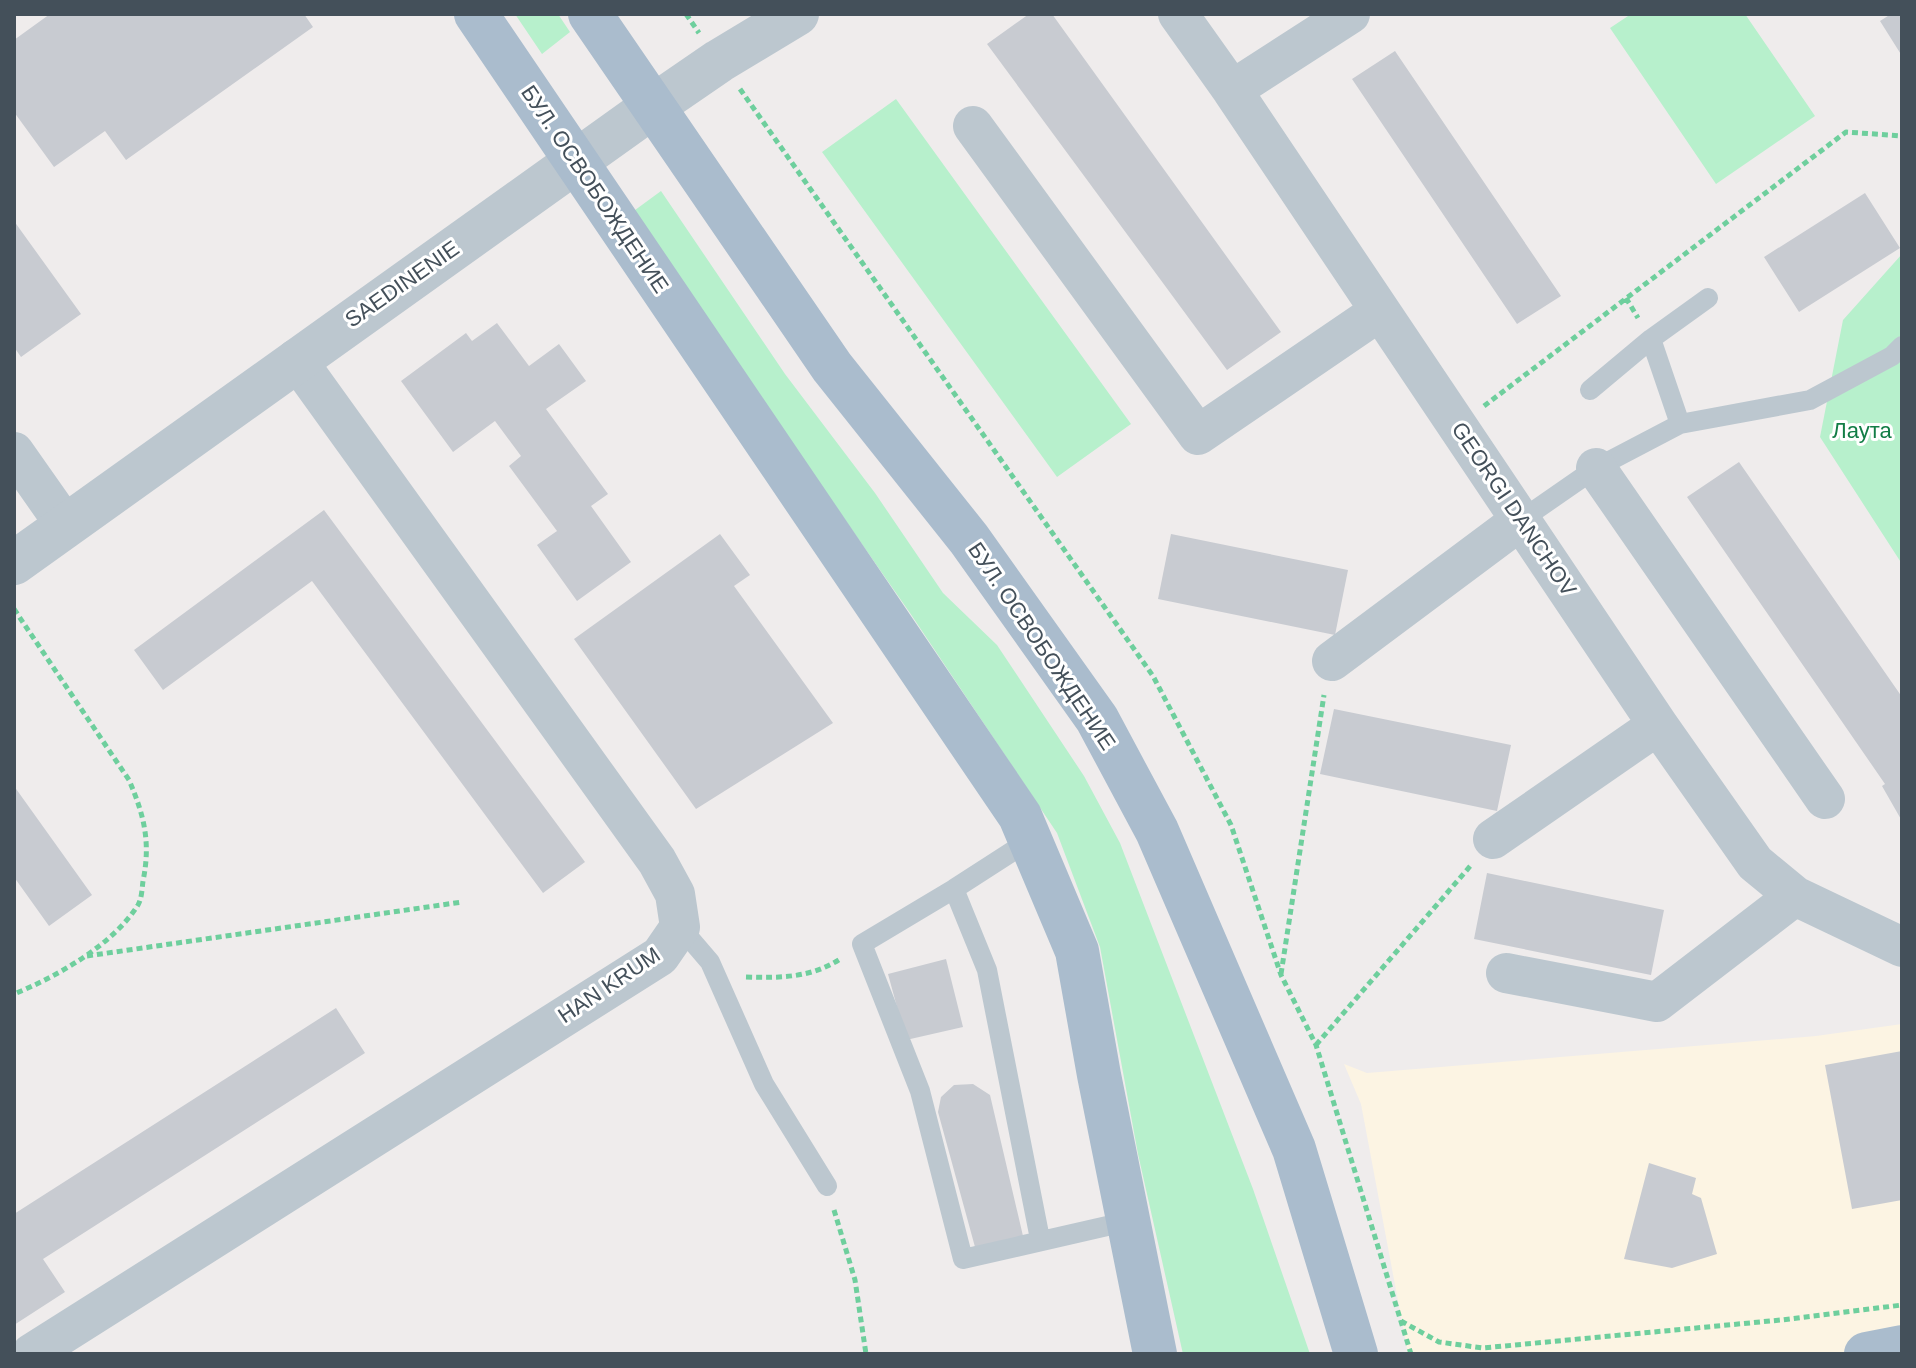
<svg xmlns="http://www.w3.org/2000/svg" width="1916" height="1368" font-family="Arial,sans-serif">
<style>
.commercial{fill:#fcf4e3}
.green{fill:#b7f0cc}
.building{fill:#c8cbd1}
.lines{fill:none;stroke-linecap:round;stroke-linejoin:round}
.path{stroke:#6ecf9d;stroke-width:5;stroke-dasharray:6 4;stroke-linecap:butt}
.service{stroke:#bcc7cf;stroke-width:20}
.minor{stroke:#bcc7cf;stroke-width:40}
.tertiary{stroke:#bcc7cf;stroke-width:44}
.primary{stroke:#aabccd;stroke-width:44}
.labels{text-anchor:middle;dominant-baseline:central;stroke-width:6;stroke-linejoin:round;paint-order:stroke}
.street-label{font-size:22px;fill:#44505a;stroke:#fff}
.park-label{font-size:22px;fill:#127d46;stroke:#fff}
</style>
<rect width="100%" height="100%" fill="#efecec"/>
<path class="commercial" d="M1902,1024V1354H1408L1361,1104L1344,1064L1367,1073L1816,1036Z"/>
<path class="green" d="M515,14H558L570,32L542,54Z
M1631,14H1745L1815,116L1716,184L1610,28Z
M896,99L1131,424L1057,477L822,152Z
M661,191L785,374L875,493L943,593L997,645L1084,776L1120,843L1253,1189L1310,1354H1183L1138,1154L1100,947L1057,833L910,613L631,213Z
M1902,254V564L1820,437L1843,320Z"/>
<path class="building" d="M50,14H304L313,27L126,160L105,131L54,167L14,112V40Z
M1029,14H1052L1281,332L1227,370L987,44Z
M1891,14H1902V56L1880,21Z
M1395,51L1561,296L1517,324L1352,79Z
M1865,193L1900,248L1799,312L1764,257Z
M14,221L81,314L21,357L14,347Z
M497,323L529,366L559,344L586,381L546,409L608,494L591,506L631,562L577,601L537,545L557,531L509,466L521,456L495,421L453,452L401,381L466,333L472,341Z
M1739,462L1902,697V821L1882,786L1885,784L1687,497Z
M324,510L585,862L543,893L312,581L163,690L134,650Z
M720,534L750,575L734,586L833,723L696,809L574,639Z
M1171,534L1348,570L1335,635L1158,599Z
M1334,709L1511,745L1497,811L1320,774Z
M14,786L92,895L49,926L14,877Z
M1487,873L1664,910L1651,975L1474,939Z
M946,959L963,1027L906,1040L888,974Z
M336,1008L365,1053L43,1259L65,1292L14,1325V1214Z
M1902,1051V1200L1852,1209L1825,1065Z
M973,1084L990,1095L1023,1236L975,1247L938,1112L941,1097L954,1085Z
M1649,1163L1696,1178L1692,1194L1701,1198L1717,1254L1672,1268L1624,1259Z"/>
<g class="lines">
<path class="path" d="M686,14L699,33
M740,89L1153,676L1231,825L1281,975L1316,1045L1411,1354
M1626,298L1638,318
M1484,406L1846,132L1902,136
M14,609L129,780C144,815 151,842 143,881C142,888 142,898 138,905C113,945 56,977 14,994
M87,956L462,902
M1281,974L1324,695
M746,977C780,978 811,978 840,959
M1316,1045L1472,864
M834,1210L855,1280L866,1354
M1401,1321L1439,1342L1483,1348L1781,1320L1902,1305"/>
<path class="service" d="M1590,390L1651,339
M1680,424L1651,339L1708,298
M1521,520L1596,468L1680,424L1810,400L1892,356L1902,346
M1030,840L954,889L862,944L920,1091L963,1259L1129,1221
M954,889L987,970L1040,1239
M680,927L710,962L764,1084L827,1186"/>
<path class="minor" d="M1178,14L1232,90L1658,725L1755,863L1795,896L1902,947
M1232,90L1350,14
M973,126L1198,435L1380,311
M14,452L66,526
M1596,468L1825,799
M1332,661L1521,520
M1493,839L1658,725
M1506,973L1657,1002L1795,896
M31,1354L660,956L680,927L675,894L657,861L296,359"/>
<path class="tertiary" d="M14,563L652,107L719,61L797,14"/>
<path class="primary" d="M476,14L1020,816L1077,951L1099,1075L1155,1354
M590,14L832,367L969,539L1097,719L1157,831L1294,1149L1356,1354
M1866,1354L1902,1347"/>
</g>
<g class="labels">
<g class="street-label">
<text transform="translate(595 189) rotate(56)">БУЛ. ОСВОБОЖДЕНИЕ</text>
<text transform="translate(402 284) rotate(-35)">SAEDINENIE</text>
<text transform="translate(1514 509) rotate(56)">GEORGI DANCHOV</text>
<text transform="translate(1042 646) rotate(56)">БУЛ. ОСВОБОЖДЕНИЕ</text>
<text transform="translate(609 985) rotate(-34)">HAN KRUM</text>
</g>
<g class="park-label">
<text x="1862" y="430">Лаута</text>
</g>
</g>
<rect width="1916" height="1368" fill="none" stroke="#44505a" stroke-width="32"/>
</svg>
